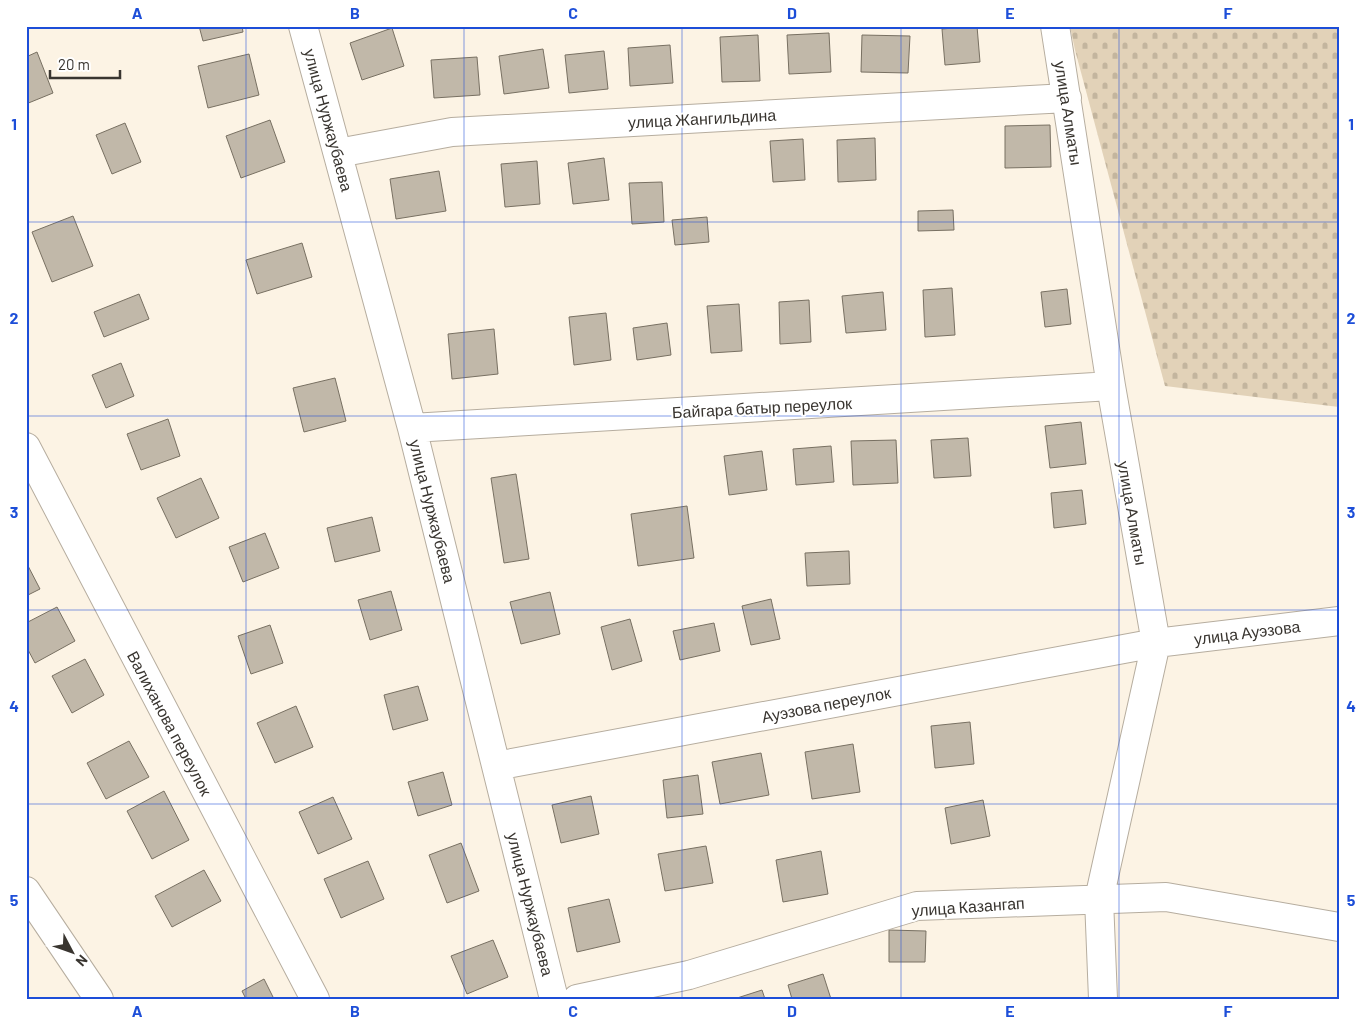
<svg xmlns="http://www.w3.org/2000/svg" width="1365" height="1025" font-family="Barlow,sans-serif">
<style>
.cemetery{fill:url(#cemetery-stones)}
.building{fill:#c1b8a9;stroke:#787062}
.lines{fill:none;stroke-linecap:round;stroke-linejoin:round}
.minor-casing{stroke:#b6ad9f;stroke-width:30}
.minor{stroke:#fff;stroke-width:28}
.grid{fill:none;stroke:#1d4ed8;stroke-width:1;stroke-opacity:0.55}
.labels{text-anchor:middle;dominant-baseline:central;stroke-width:4;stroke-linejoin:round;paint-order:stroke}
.street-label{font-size:16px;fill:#393530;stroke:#fff}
.neatline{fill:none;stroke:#1d4ed8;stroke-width:2}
.grid-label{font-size:16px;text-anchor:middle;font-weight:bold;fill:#1d4ed8}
</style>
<defs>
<pattern id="cemetery-stones" width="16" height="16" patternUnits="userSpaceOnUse" patternTransform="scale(1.25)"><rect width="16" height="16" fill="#e2d2b8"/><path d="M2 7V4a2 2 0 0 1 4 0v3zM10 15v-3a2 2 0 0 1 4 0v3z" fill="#c3b59e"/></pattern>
</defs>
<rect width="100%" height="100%" fill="#fcf3e4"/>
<path class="cemetery" d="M1070,26H1339V407L1165,386L1075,50Z"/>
<path class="building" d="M199,26H242L243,32L203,41Z
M977,26L980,62L945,65L942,29Z
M392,28L404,66L362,80L350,43Z
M829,33L831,72L789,74L787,35Z
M758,35L760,81L722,82L720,37Z
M862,35L910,36L908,73L861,72Z
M670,45L673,83L630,86L628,48Z
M543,49L549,88L504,94L499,56Z
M604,51L608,89L569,93L565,55Z
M37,52L53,93L26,104V57Z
M249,54L259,95L208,108L198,66Z
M477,57L480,95L434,98L431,60Z
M270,120L285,162L241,178L226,136Z
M125,123L141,162L112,174L96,135Z
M1050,125L1051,167L1005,168V126Z
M875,138L876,180L838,182L837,140Z
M803,139L805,180L773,182L770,141Z
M604,158L609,200L573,204L568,163Z
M537,161L540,204L505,207L501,164Z
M439,171L446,211L396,219L390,179Z
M662,182L664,222L632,224L629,183Z
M953,210L954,230L918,231V211Z
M73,216L93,266L52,282L32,232Z
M707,217L709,242L675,245L672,220Z
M302,243L312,277L257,294L246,260Z
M952,288L955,335L925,337L923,290Z
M1067,289L1071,324L1045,327L1041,292Z
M883,292L886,330L846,333L842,296Z
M139,294L149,319L104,337L94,312Z
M809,300L811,342L780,344L779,302Z
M739,304L742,351L711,353L707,306Z
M606,313L611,360L574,365L569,317Z
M667,323L671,355L637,360L633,328Z
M494,329L498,374L452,379L448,334Z
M121,363L134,396L106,408L92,375Z
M335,378L346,421L304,432L293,388Z
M168,419L180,456L141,470L127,434Z
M1081,422L1086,464L1050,468L1045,426Z
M968,438L971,476L934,478L931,440Z
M896,440L898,483L853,485L851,441Z
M831,446L834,482L796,485L793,449Z
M762,451L767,490L729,495L724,456Z
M516,474L529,559L504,563L491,478Z
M201,478L219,518L176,538L157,498Z
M1082,490L1086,524L1054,528L1051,493Z
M687,506L694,558L638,566L631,514Z
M372,517L380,551L335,562L327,528Z
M265,533L279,568L243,582L229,547Z
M849,551L850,584L807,586L805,553Z
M26,562L40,589L26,596Z
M391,591L402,630L370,640L358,600Z
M550,592L560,634L521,644L510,602Z
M771,599L780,639L751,645L742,606Z
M57,607L75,641L35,663L26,646V623Z
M630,619L642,661L612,670L601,627Z
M714,623L720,651L680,660L673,631Z
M270,625L283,663L251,674L238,636Z
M85,659L104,695L72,713L52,676Z
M418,686L428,720L393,730L384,695Z
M296,706L313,747L275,763L257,723Z
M970,722L974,764L935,768L931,726Z
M129,741L149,777L106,799L87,763Z
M853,744L860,792L812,799L805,752Z
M761,753L769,795L720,804L712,762Z
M443,772L452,805L418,816L408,782Z
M698,775L703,814L667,818L663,780Z
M164,791L189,840L152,859L127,811Z
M591,796L599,834L561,843L552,805Z
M333,797L352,839L318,854L299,812Z
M983,800L990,836L951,844L945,808Z
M461,843L479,891L447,903L429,855Z
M706,846L713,883L665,891L658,854Z
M821,851L828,894L783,902L776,860Z
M368,861L384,899L341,918L324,879Z
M204,870L221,901L172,927L155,896Z
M609,899L620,942L577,952L568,908Z
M889,930L926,931L925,962H889Z
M493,940L508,977L467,994L451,956Z
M823,974L831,999H792L788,985Z
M264,979L274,999H246L242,991Z
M762,990L765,999H734Z"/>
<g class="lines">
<defs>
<path id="minor" d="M303,26L412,428L554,999
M1055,26L1111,386L1156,643L1099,899L1103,999
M338,153L452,132L1067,98
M412,428L1111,386
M26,447L315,999
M496,766L1156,643L1339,621
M26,891L99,999
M577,999L689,975L917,906L1166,897L1339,927"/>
</defs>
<use href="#minor" class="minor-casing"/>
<use href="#minor" class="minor"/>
</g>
<path class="grid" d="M246,26V999M464,26V999M682,26V999M901,26V999M1119,26V999M26,222H1339M26,416H1339M26,610H1339M26,804H1339"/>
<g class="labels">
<g class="street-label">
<text transform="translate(1069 113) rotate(81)">улица Алматы</text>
<text transform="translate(702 118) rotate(-3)">улица Жангильдина</text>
<text transform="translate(329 120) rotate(75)">улица Нуржаубаева</text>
<text transform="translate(762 407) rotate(-3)">Байгара батыр переулок</text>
<text transform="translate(433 511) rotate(76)">улица Нуржаубаева</text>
<text transform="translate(1133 513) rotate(80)">улица Алматы</text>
<text transform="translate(1247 632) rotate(-7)">улица Ауэзова</text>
<text transform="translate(826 704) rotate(-11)">Ауэзова переулок</text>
<text transform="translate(170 723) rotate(62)">Валиханова переулок</text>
<text transform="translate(531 904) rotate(76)">улица Нуржаубаева</text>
<text transform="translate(968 906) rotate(-4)">улица Казангап</text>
</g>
</g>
<rect width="1365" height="1025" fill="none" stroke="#ffffff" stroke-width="55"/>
<g transform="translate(72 952) rotate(131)" stroke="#ffffff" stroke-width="4" paint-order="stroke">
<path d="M0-4L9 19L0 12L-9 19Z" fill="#393530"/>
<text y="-8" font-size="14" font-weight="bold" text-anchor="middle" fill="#393530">N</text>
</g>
<path d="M50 70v8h70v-8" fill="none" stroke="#393530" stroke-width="2.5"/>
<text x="58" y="70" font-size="15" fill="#393530" stroke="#ffffff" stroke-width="4" paint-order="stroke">20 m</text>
<rect x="28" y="28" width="1310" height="970" class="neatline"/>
<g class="grid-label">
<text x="137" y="19">A</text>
<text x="355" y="19">B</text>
<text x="573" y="19">C</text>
<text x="792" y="19">D</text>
<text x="1010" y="19">E</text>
<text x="1228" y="19">F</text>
<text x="14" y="130">1</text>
<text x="1351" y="130">1</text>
<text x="14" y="324">2</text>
<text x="1351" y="324">2</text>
<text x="14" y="518">3</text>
<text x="1351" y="518">3</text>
<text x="14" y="712">4</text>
<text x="1351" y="712">4</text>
<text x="14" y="906">5</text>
<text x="1351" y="906">5</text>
<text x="137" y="1017">A</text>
<text x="355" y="1017">B</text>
<text x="573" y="1017">C</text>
<text x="792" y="1017">D</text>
<text x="1010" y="1017">E</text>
<text x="1228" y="1017">F</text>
</g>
</svg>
